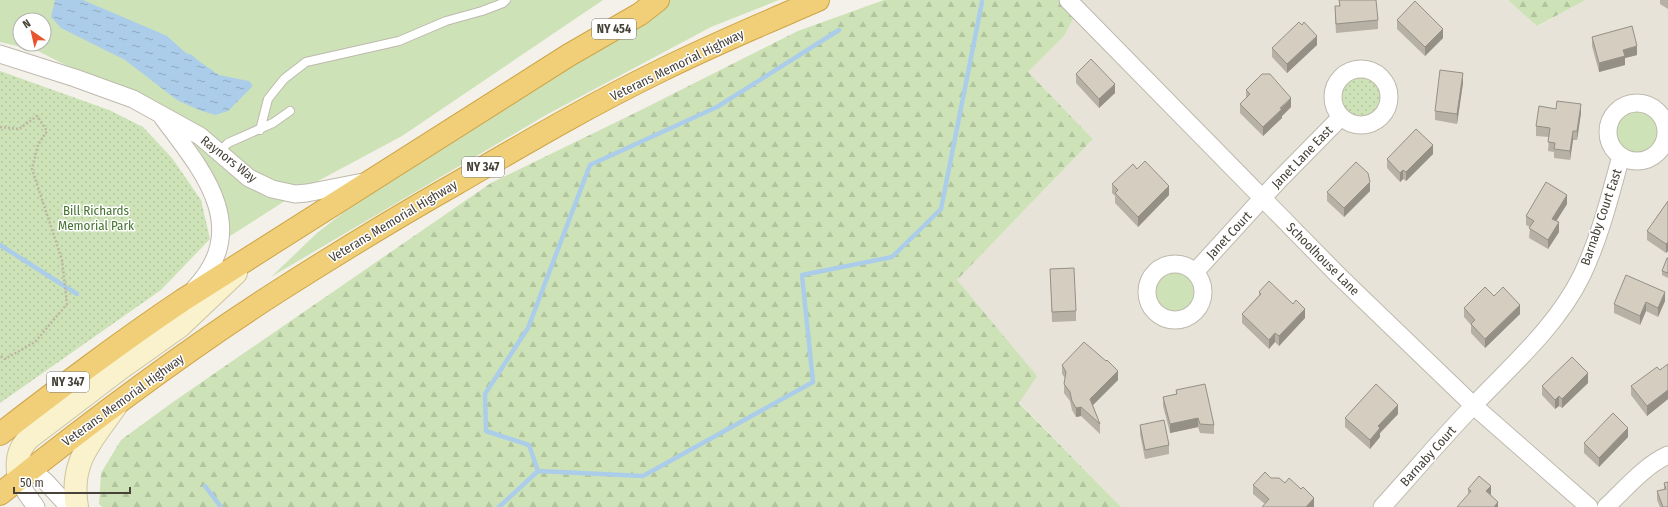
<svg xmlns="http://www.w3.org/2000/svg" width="1668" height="507" font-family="'Fira Sans Condensed',sans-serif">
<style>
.residential{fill:#e7e3d8}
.green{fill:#cde3b7;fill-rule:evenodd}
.forest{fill:url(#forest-firs)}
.park{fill:url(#park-dots)}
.water{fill:url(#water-ripples)}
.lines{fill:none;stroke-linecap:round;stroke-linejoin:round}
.stream{stroke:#accdea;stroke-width:4.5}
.lane-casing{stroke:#beb9ad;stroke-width:10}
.street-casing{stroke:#beb9ad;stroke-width:19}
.secondary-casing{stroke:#cfc59e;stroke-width:24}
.highway-casing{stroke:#cfa548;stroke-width:24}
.path{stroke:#beb5a0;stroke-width:2.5;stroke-dasharray:2 2;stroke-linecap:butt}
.lane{stroke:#fff;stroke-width:8}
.street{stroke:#fff;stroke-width:17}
.secondary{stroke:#faf2cd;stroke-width:22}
.highway{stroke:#f0cf78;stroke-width:22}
.wall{fill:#b6b0a5}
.shaded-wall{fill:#949086}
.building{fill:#d4cdc0;stroke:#949086}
.labels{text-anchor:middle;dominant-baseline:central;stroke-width:3;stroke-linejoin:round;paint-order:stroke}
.shield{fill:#fff;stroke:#7e7b74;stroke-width:1}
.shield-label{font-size:12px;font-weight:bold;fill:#474239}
.street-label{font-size:13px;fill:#474239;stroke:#fff}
.park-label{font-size:13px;fill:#467331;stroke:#fff}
</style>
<defs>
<pattern id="forest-firs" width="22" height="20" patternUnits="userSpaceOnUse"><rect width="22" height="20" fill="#cde3b7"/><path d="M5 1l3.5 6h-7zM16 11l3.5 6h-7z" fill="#b1c49e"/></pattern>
<pattern id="park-dots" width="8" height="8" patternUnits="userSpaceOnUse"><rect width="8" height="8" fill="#cde3b7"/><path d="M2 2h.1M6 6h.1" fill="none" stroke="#b1c49e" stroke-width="1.8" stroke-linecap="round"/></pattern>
<pattern id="water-ripples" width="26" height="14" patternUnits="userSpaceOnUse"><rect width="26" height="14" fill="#accdea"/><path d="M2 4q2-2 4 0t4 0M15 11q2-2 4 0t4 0" fill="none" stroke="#8ea8bf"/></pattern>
</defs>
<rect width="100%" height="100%" fill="#f3f1ea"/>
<path class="residential" d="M1083,0H1508L1538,26L1586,0H1668V507H1121L1019,402L957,280L1093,139L1028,72L1064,36Z"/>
<path class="green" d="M0,0H603L402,136L305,188L269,182L200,134L38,51L0,42ZM20,20H44V44H20Z
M663,0H779L711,27L546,115L271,277L317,233L353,205Z
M1614 132a23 23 0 1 1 46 0a23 23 0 1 1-46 0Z
M179,130L291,197L227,238Z
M1154 291a22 22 0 1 1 44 0a22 22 0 1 1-44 0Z"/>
<path class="forest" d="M884,0H1083L1064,36L1028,72L1093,139L957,280L1037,376L1019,403L1121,507H102L99,504L101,473L121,440L173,402L491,183L639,111L798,31Z
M1508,0H1586L1537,26Z"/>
<path class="park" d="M0,71L109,110L143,127L172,158L201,200L210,239L161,290L0,403Z
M1337 97a23 23 0 1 1 46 0a23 23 0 1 1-46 0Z"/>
<path class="water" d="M55,0H83L158,32L167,36L186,53L192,55L196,59L219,75L249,81L252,84V87L228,111L215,115L199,110L177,100L125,60L61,28L51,17Z"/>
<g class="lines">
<path class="stream" d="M0,245L77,294
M538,471L529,445L486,431L485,394L528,328L590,165L717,107L839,30
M205,486L221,507
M499,507L538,471L643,476L813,382L802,275L892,257L941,209L982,2"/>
<defs>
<path id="lane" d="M260,130L268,99L284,79L306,62L399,41L446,21L482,11L503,3L506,0
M219,152L228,143L273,123L290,111"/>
<path id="street" d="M1068,0L1339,276L1474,406L1589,507
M0,54L75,78L133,99L200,136L249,178L272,189L295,194L307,193L363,182
M1333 97a28 28 0 1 1 56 0a28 28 0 1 1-56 0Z
M1608 132a29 29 0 1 1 58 0a29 29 0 1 1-58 0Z
M163,118C202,170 252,227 195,288
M1147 292a28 28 0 1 1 56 0a28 28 0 1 1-56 0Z
M1195,272L1279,180L1341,117
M31,469L46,482L69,507
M19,479L26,493L36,507
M1382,507C1413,473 1442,438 1474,405C1513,364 1557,326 1582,275C1600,237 1610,196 1621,156
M1606,507C1625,489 1644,466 1668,455"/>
<path id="secondary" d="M19,479C16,463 17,450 29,438L121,368L179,327L236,273
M77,507C69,461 92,441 116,406"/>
<path id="highway" d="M0,434C60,388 120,342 183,300L569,55L640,14L658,0
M0,494C90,422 183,352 280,290C338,253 397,217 457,183C524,144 590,105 660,71C712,45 765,23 818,0"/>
</defs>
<use href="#lane" class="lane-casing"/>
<use href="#street" class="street-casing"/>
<use href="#secondary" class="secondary-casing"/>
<use href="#highway" class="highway-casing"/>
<path class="path" d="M0,127L19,129L37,116L47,131L38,145L32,169L62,260L67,304L35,342L5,359L0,356"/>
<use href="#lane" class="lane"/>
<use href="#street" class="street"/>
<use href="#secondary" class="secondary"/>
<use href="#highway" class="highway"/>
</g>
<path class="wall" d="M1339,0L1378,20V29L1336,33L1335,15V6H1339Z
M1660,0H1668V9L1660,4Z
M1397,20L1443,38L1425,56L1397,29Z
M1592,37L1637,55L1625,58V65L1599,72L1592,46Z
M1317,45L1287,73L1272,57V48Z
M1076,74L1115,93L1099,108L1076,83Z
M1463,83L1457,124L1435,120V111Z
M1246,90L1291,107L1282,116V118L1263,136L1240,113V104L1246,98Z
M1581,113L1577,140H1573L1570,160L1554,158V152L1548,151L1549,137L1536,136V126Z
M1433,154L1406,181L1403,179L1400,182L1387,168V159Z
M1137,169L1169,195L1138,227L1115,203V196L1112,193V184Z
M1370,191L1344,217L1327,201V192Z
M1668,201V251L1666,253L1647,240V231Z
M1567,204L1556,221L1559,232L1548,249L1529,238L1530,227L1526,225V216Z
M1668,258V278L1662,275V271Z
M1050,269L1076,311V321L1052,322Z
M1259,292L1305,318L1279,346L1275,342L1269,349L1242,323V314L1259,295Z
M1494,296L1520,314L1485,348L1471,333V325L1464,317V308Z
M1665,301L1658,317L1646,311L1640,325L1614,313V304Z
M1106,361L1118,380L1093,405L1100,424V434L1081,416L1076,417L1072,410L1070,401L1064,393V384L1065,378L1062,374V365Z
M1668,364V399L1647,416L1631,395V386L1660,370Z
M1588,383L1562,408L1559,406L1555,409L1542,395V386Z
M1176,390L1214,425V434L1200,433L1198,427L1170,433L1163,406V397L1176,394Z
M1398,414L1380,433V437L1370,449L1345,427V418Z
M1140,425L1169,445V454L1145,459L1140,434Z
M1628,437L1599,467L1584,453V443Z
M1271,478L1285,483L1314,507L1265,504L1253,494V485Z
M1668,482V507H1660L1657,500V491L1664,489V483Z
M1468,489L1491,495L1498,507L1468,494Z"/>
<path class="shaded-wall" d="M1443,29V38L1425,56V47Z
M1317,36V45L1287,73V64Z
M1637,46V55L1625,58V65L1599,72V63L1623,50Z
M1463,73V83L1457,124V114Z
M1115,84V93L1099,108V99Z
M1291,98V107L1282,116V118L1263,136V127Z
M1581,104V113L1577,140V131Z
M1573,131V140L1570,160V151Z
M1433,145V154L1406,181V172Z
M1403,170V179L1400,182V173Z
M1370,182V191L1344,217V208Z
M1169,186V195L1138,227V217Z
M1567,195V204L1552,228V219Z
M1559,222V232L1548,249V240Z
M1668,242V251L1666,253V244Z
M1665,292V301L1658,317V308Z
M1646,302V311L1640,325V316Z
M1520,305V314L1485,348V339Z
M1305,309V318L1279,346V336Z
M1275,333V342L1269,349V340Z
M1118,371V380L1090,408V399Z
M1588,373V383L1562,408V399Z
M1668,390V399L1647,416V406Z
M1559,396V406L1555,409V400Z
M1398,405V414L1380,433V437L1370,449V440L1378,426Z
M1081,407V416L1076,417V408Z
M1198,418V427L1170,433V424Z
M1628,428V437L1599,467V458Z
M1491,486V495L1486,491Z
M1314,498V507H1306Z
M1498,502V507H1494Z"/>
<path class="building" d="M1339,0H1376L1378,20L1336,24L1335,6H1340Z
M1415,1L1443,29L1425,47L1397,20Z
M1299,22L1302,25L1304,22L1317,36L1287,64L1272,48Z
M1632,26L1637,46L1623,50L1625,56L1599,63L1592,37Z
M1091,59L1115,84L1099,99L1076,74Z
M1440,70L1463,73L1457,114L1435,111Z
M1262,74H1270L1291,98L1280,108L1282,109L1263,127L1240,104L1250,94L1246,90Z
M1557,101L1581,104L1577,131H1573L1570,151L1554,149L1555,143L1548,142L1550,128L1536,126L1539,106L1556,109Z
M1416,129L1433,145L1406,172L1403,170L1400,173L1387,159Z
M1145,161L1169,186L1138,217L1115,193L1118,190L1112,184L1133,164L1137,169Z
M1356,162L1368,173L1370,182L1344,208L1327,192Z
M1546,182L1567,195L1552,219L1559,222L1548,240L1529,228L1534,221L1526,216Z
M1668,201V242L1666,244L1647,231Z
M1667,258H1668V273L1662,271Z
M1074,268L1076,311L1052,312L1050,269Z
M1626,275L1665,292L1658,308L1646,302L1640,316L1614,304Z
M1269,281L1293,304L1296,300L1305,309L1279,336L1275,333L1269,340L1242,314L1261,294L1259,292Z
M1485,287L1494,296L1503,287L1520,305L1485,339L1471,324L1475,320L1464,308Z
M1084,342L1106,361L1107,360L1118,371L1090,399L1100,424L1081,407L1076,408L1072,401L1070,392L1064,384L1066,372L1062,365Z
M1572,357L1588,373L1562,399L1559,396L1555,400L1542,386Z
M1668,364V390L1647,406L1631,386L1657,367L1660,370Z
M1205,384L1214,425L1200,424L1198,418L1170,424L1163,397L1177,394L1176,390Z
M1376,384L1398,405L1378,426L1380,428L1370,440L1345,418Z
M1613,413L1628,428L1599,458L1584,443Z
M1164,420L1169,445L1145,450L1140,425Z
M1265,472L1271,478H1279L1285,483L1289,478L1301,489L1303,487L1314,498L1306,507H1262L1269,499L1253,485Z
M1479,476L1491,486L1486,491L1498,502L1494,507H1457L1471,491L1468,489Z
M1668,482V507H1663L1657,491L1666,489L1664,483Z"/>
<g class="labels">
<g class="shield">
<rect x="592" y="19" width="44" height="20" rx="3"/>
<rect x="462" y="157" width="42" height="20" rx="3"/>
<rect x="47" y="372" width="42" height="20" rx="3"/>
</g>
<g class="shield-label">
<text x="614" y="29">NY 454</text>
<text x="483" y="167">NY 347</text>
<text x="68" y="382">NY 347</text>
</g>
<g class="street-label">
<text transform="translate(677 65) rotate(-26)">Veterans Memorial Highway</text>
<text transform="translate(1302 157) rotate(-46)">Janet Lane East</text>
<text transform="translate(229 159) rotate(38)">Raynors Way</text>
<text transform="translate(1601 217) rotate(-71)">Barnaby Court East</text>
<text transform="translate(393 221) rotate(-31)">Veterans Memorial Highway</text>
<text transform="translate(1229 235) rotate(-47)">Janet Court</text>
<text transform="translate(1323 259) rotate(45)">Schoolhouse Lane</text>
<text transform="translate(123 400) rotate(-36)">Veterans Memorial Highway</text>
<text transform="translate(1428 456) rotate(-48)">Barnaby Court</text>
</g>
<g class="park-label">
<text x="96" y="210">Bill Richards<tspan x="96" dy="15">Memorial Park</tspan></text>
</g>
</g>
<g transform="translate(32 32) rotate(326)"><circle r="19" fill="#ffffff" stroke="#b5b3b0"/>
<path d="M0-3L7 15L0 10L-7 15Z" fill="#e6552e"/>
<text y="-6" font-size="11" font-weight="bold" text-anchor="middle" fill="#474239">N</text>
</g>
<path d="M14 487v6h116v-6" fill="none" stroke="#474239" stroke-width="2"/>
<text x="20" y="487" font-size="12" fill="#474239" stroke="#ffffff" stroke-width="3" paint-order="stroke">50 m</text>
</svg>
